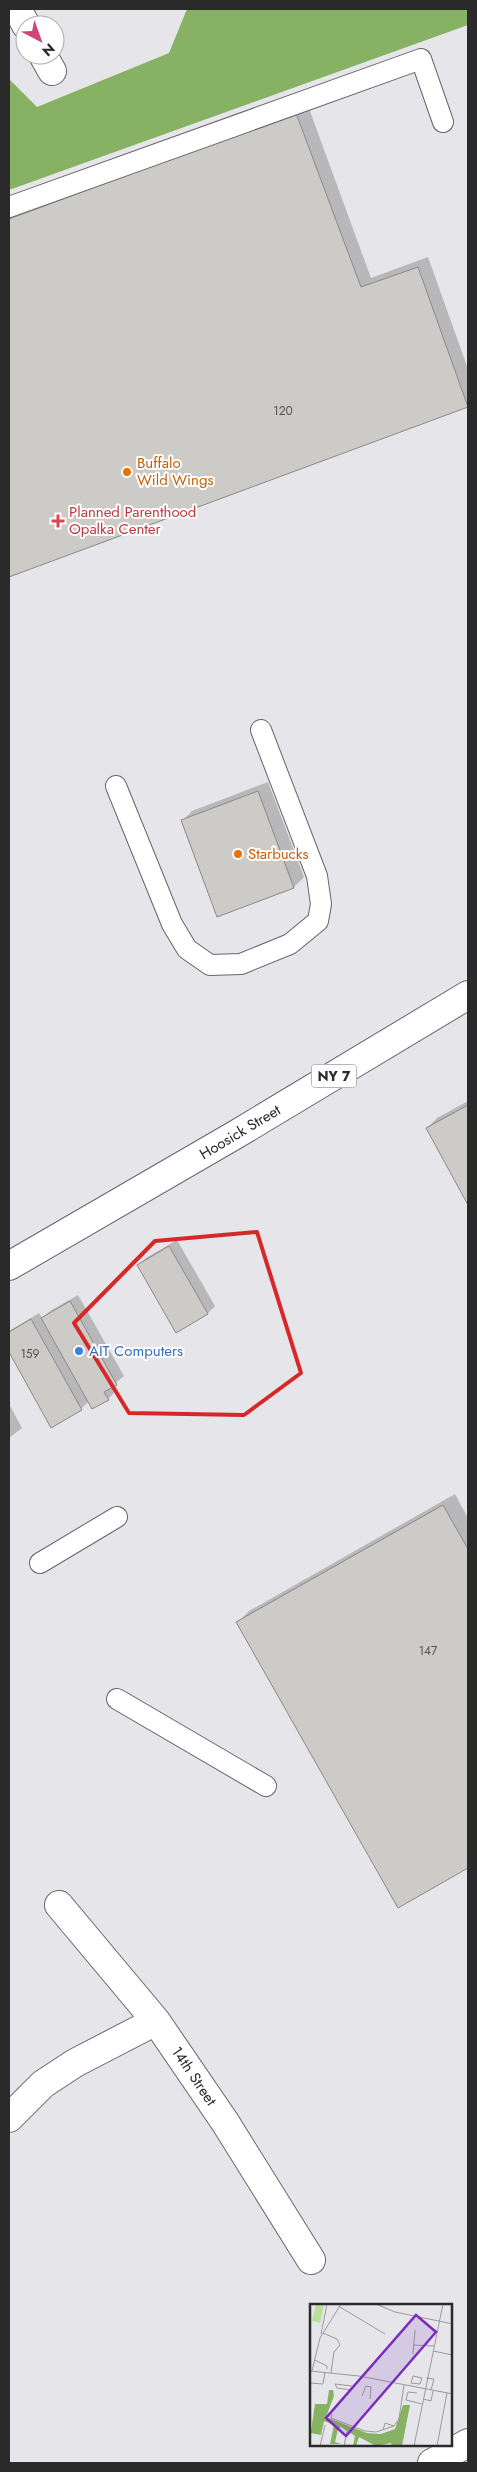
<svg xmlns="http://www.w3.org/2000/svg" width="477" height="2472" font-family="Jost,sans-serif">
<style>
.forest{fill:#87b263}
.shadow{fill:#0003}
.building{fill:#cdcbc8;stroke:#8b8986}
.lines{fill:none;stroke-linecap:round;stroke-linejoin:round}
.service-casing{stroke:#646568;stroke-width:22}
.minor-casing{stroke:#646568;stroke-width:30}
.trunk-casing{stroke:#646568;stroke-width:30}
.service{stroke:#fff;stroke-width:20}
.minor{stroke:#fff;stroke-width:28}
.trunk{stroke:#fff;stroke-width:28}
.marked{fill:none;stroke:#d62828;stroke-width:4;stroke-linejoin:round}
.food-dot{fill:#e8710a;stroke:#fff;stroke-width:2}
.health-dot{fill:#e0444e;stroke:#fff;stroke-width:2}
.shop-dot{fill:#3f7fe0;stroke:#fff;stroke-width:2}
.labels{text-anchor:middle;dominant-baseline:central;stroke-width:4;stroke-linejoin:round;paint-order:stroke}
.number-label{font-size:12px;fill:#535252}
.shield{fill:#fff;stroke:#6a6a6b;stroke-width:1}
.shield-label{font-size:14px;font-weight:bold;fill:#2a2a2b}
.food-label{font-size:15px;fill:#c56008;stroke:#fff;text-anchor:start}
.health-label{font-size:15px;fill:#be3a42;stroke:#fff;text-anchor:start}
.street-label{font-size:15px;fill:#2a2a2b;stroke:#fff}
.shop-label{font-size:15px;fill:#366cbe;stroke:#fff;text-anchor:start}
.inset-road{fill:none;stroke:#9b9b9e;stroke-width:1}
.view{fill:#7b2cbf;fill-opacity:0.15;stroke:#7b2cbf;stroke-width:2.5}
.inset-edge{fill:none;stroke:#2a2a2b;stroke-width:2.5}
</style>
<rect width="100%" height="100%" fill="#e6e6ea"/>
<path class="forest" d="M187,9H468V25L9,190V79L37,107L169,53Z"/>
<path class="shadow" d="M307,103L371,278L428,257L468,369V405L9,576V214Z
M268,782L304,877L294,887L218,915L182,821L192,811Z
M468,1101V1202L427,1128L437,1118Z
M177,1240L215,1306L208,1313L176,1332L138,1265L146,1258Z
M78,1295L124,1376L112,1386L115,1392L108,1399L89,1401L81,1409L52,1426L9,1350V1331L39,1313L42,1318L50,1311Z
M9,1404L22,1428L9,1438Z
M455,1494L468,1518V1867L398,1906L238,1622L249,1611Z"/>
<path class="building" d="M296,113L361,287L418,267L468,407L9,577V219Z
M258,791L294,888L217,917L181,820Z
M468,1105V1205L426,1128Z
M169,1246L208,1314L176,1333L137,1265Z
M70,1301L117,1385L104,1392L109,1400L92,1409L41,1318Z
M31,1319L82,1410L51,1428L9,1352V1332Z
M443,1505L468,1549V1868L398,1908L236,1622Z"/>
<g class="lines">
<defs>
<path id="service" d="M9,207L421,59L443,122
M116,786L172,924L187,949L210,965L241,964L290,944L318,921L321,904L317,876L261,730
M40,1563L117,1517
M117,1699L266,1786"/>
<path id="minor" d="M17,9L26,25
M43,55L52,71
M59,1905L156,2021L225,2122L311,2260
M9,2118L43,2084L75,2063L156,2021
M432,2463L468,2443"/>
<path id="trunk" d="M9,1266L235,1135L468,995"/>
</defs>
<use href="#service" class="service-casing"/>
<use href="#minor" class="minor-casing"/>
<use href="#trunk" class="trunk-casing"/>
<use href="#service" class="service"/>
<use href="#minor" class="minor"/>
<use href="#trunk" class="trunk"/>
</g>
<path class="marked" d="M257,1232L301,1373L244,1415L129,1413L74,1323L155,1241Z"/>
<g class="food-dot">
<circle cx="127" cy="472" r="5"/>
<circle cx="238" cy="854" r="5"/>
</g>
<path class="health-dot" d="M55.5 513.5h5v5h5v5h-5v5h-5v-5h-5v-5h5z"/>
<circle class="shop-dot" cx="79" cy="1351" r="5"/>
<g class="labels">
<g class="number-label">
<text x="283" y="411">120</text>
<text x="30" y="1354">159</text>
<text x="428" y="1651">147</text>
</g>
<rect class="shield" x="311.5" y="1064.5" width="45" height="23" rx="4"/>
<g class="shield-label">
<text x="334" y="1076">NY 7</text>
</g>
<g class="food-label">
<text x="137" y="463">Buffalo<tspan x="137" dy="17">Wild Wings</tspan></text>
<text x="248" y="854">Starbucks</text>
</g>
<g class="health-label">
<text x="69" y="512">Planned Parenthood<tspan x="69" dy="17">Opalka Center</tspan></text>
</g>
<g class="street-label">
<text transform="translate(240 1132) rotate(-31)">Hoosick Street</text>
<text transform="translate(194 2076) rotate(56)">14th Street</text>
</g>
<g class="shop-label">
<text x="89" y="1351">AIT Computers</text>
</g>
</g>
<g transform="translate(310 2304)">
<rect width="142" height="142" fill="#e6e6ea"/>
<path d="M6,0L14,1L10,19L2,17Z" fill="#b8e097"/>
<path d="M19,86H23L24,92L16,113L57,129L71,130L85,125L93,101H100L92,142H82L81,139L66,142L49,133L46,142H43L45,132L31,123L28,125L25,138L31,140H20L24,121L14,117L11,131L1,129L0,134L5,100H17Z" fill="#87b263"/>
<path class="inset-road" d="M66,0L85,8L143,20M30,3L75,30M13,29L27,35L30,41L24,48L21,69M11,30L17,0M103,41L124,42M123,47L143,51M103,50L105,26M5,56L17,62V65M0,67L49,72L143,90M2,67L10,34L31,0M103,72L112,74L110,80L101,79ZM116,74L124,75L121,86M0,79L13,80L15,68M41,86L27,84L25,80L42,82M107,89L98,88L96,96L112,100M52,92L56,82L61,83L60,95M113,95L121,97L123,87M22,110L21,114L55,127L66,128L84,122L89,115L94,81M73,126L75,119L84,122M10,142L15,121M34,142L37,127M104,142L133,0M127,142L137,89"/>
<path class="view" d="M106,11L126,28L36,132L16,114Z"/>
<rect width="142" height="142" class="inset-edge"/>
</g>
<rect width="477" height="2472" fill="none" stroke="#2a2a2b" stroke-width="20"/>
<g transform="translate(40 40) rotate(139)"><circle r="24" fill="#ffffff" stroke="#aaaaaa"/>
<path d="M0-4L9 19L0 12L-9 19Z" fill="#ce447d"/>
<text y="-8" font-size="14" font-weight="bold" text-anchor="middle" fill="#2a2a2b">N</text>
</g>
</svg>
